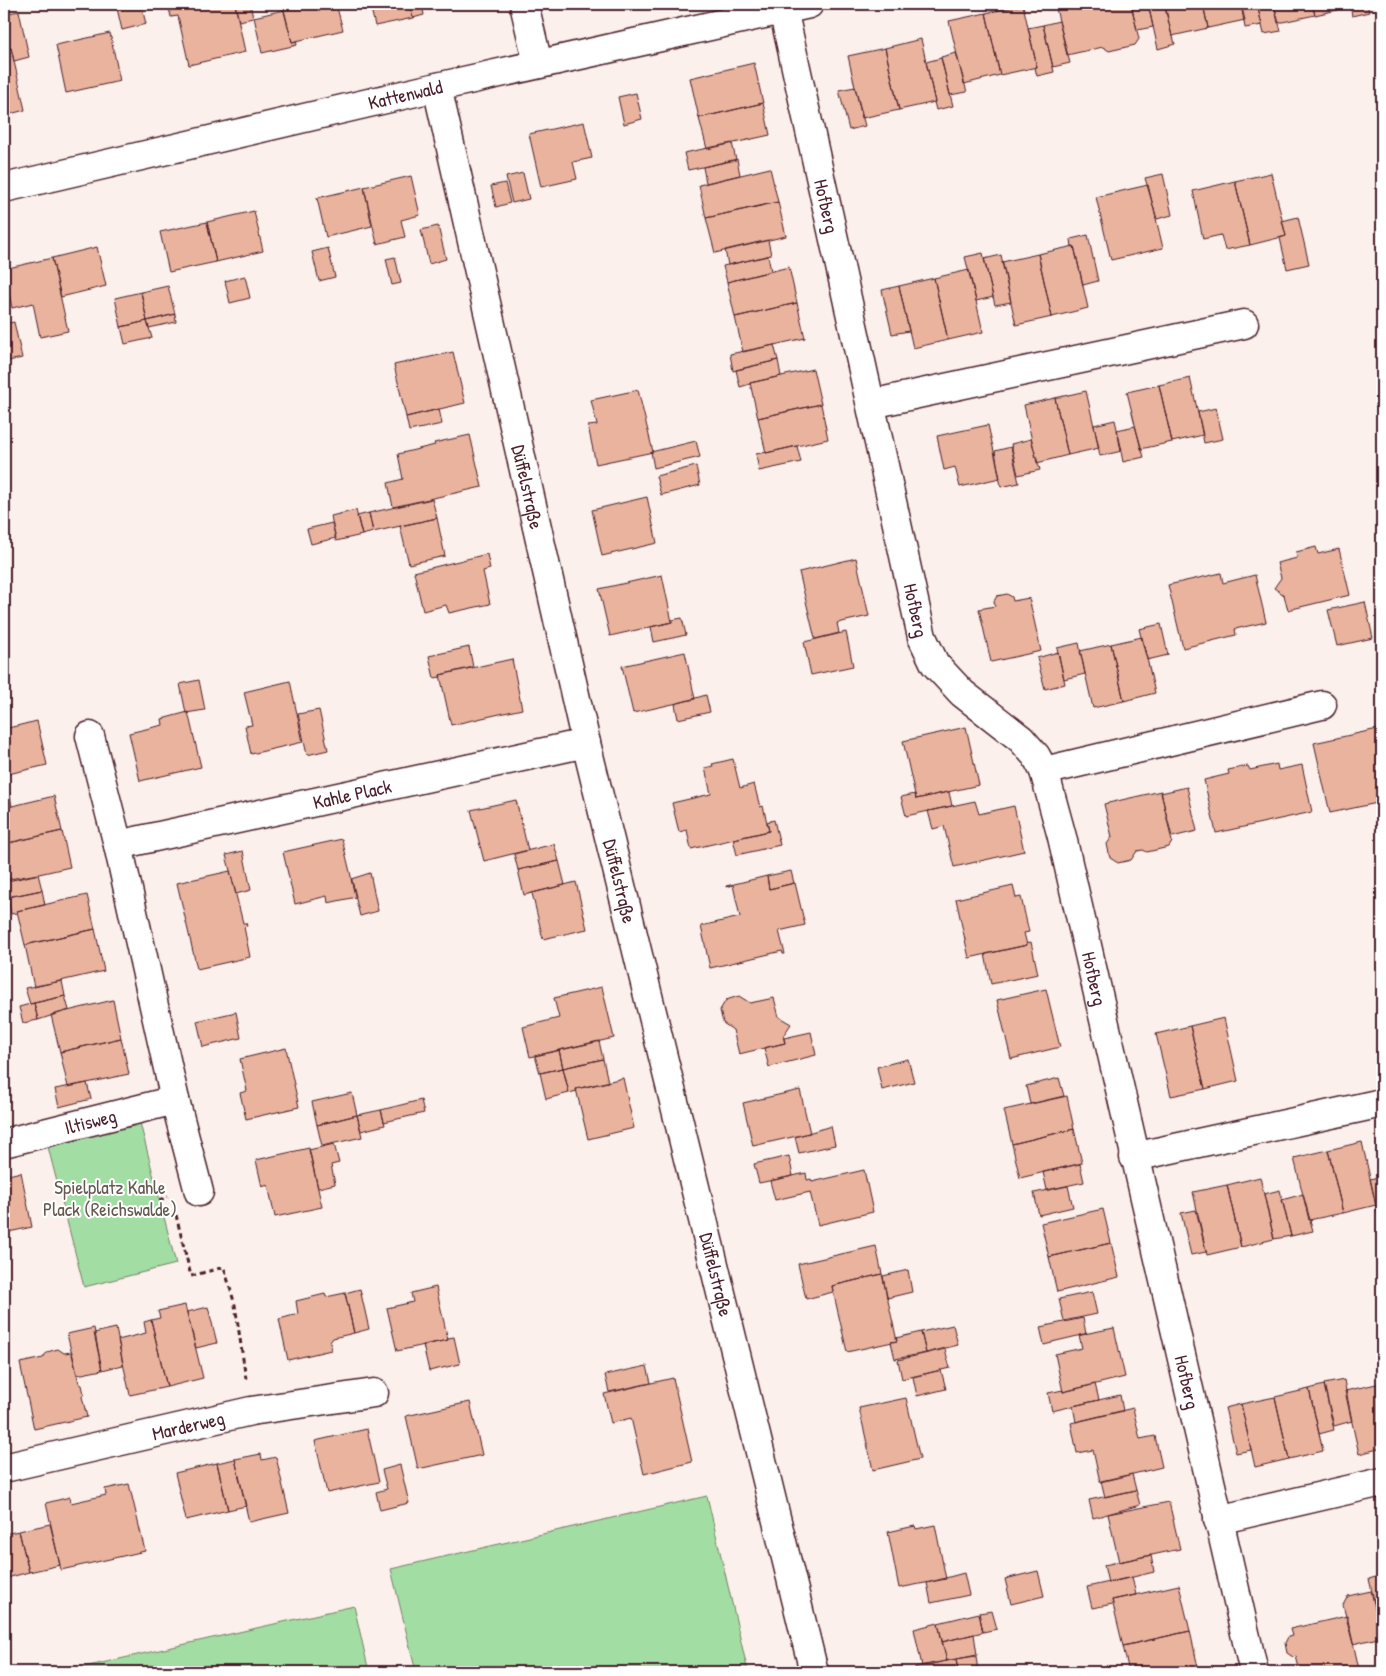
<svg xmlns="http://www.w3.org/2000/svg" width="1386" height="1676" font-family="'Patrick Hand',sans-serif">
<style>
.green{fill:#a2dda3;stroke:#767e67}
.building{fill:#e9b39d;stroke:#4a1f2b}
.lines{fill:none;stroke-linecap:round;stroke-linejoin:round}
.minor-casing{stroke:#4a1f2b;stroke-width:31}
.path{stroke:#4a1f2b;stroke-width:3;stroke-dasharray:5 4;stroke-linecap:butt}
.minor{stroke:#fff;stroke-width:28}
.labels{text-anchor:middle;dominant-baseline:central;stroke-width:4;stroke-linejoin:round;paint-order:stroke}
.street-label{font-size:19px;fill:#4a1f2b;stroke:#fff}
.park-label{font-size:19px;fill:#64584f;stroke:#fff}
</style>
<rect width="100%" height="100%" fill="#fbf0eb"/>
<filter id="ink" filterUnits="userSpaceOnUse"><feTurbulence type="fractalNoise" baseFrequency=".02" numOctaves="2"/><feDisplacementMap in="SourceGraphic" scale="10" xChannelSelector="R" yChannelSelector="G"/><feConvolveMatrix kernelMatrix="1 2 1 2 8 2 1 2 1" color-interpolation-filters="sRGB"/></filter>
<g filter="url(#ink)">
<path class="green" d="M140,1123L176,1264L84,1287L48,1147Z
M707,1496L748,1672H416L391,1569Z
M354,1606L369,1672H62Z"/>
<path class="building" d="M116,4H141L146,24L122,30Z
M168,4H190V6L200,4H235L245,52L189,65L178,16L171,17Z
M235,4H250L253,18L239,21Z
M282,4H336L343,30L292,42Z
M370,4H409L413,18L375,26Z
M409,4H422L424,15L413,18Z
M1055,4H1131L1139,39L1135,45L1109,51L1103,47L1067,55Z
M1131,4H1148L1153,27L1137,30Z
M1164,4H1203L1208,28L1172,36Z
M1203,4H1241L1245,20L1208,28Z
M1241,4H1257L1262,25L1245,28Z
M1257,4H1274L1281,31L1264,34Z
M1274,4H1312L1315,15L1278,23Z
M1312,4H1350L1351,7L1315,15Z
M1350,4H1367L1369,12L1352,16Z
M1023,5L1037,67L1000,75L986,13Z
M1165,5L1172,36H1173L1175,44L1158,49L1149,8Z
M284,10L292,42L296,41L297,45L262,53L254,17Z
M19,11L29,57L14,61L11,48H8L4,31V14Z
M986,13L1000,75L964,84L949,21Z
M1059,21L1070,63L1053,67L1043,25Z
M1043,25L1054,72L1037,76L1035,68L1037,67L1028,28Z
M110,33L120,81L66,93L56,45Z
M921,39L935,102L899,110L885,48Z
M11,48L25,110L10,114V117L4,118V49Z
M885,48L899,110L862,118L848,56Z
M956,53L967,92L950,95L941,57Z
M941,58L953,106L936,110L934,102H935L926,62Z
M754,63L763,103L699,118L690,78Z
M855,87L865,126L849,130L839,90Z
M636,93L642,119L624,124L618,97Z
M763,103L770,135L707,149L699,118Z
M584,122L592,158L573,162L577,179L541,187L529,134Z
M732,143L736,160L688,170L684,153Z
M737,159L740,175L706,183L703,167Z
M770,168L778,202L706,218L699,185Z
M523,173L529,199L512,203L506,177Z
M1271,173L1286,236L1250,245L1235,181Z
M1163,174L1172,215L1157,219L1145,178Z
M411,176L420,215L401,220L405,237L377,244L364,187Z
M1235,181L1250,245L1225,250L1221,235L1203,239L1193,191Z
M505,183L510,203L496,207L491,186Z
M1148,185L1163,248L1111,260L1096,197Z
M364,187L372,226L326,237L317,198Z
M778,202L786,236L715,253L706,218Z
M254,211L263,251L216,262L207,222Z
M1298,217L1309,264L1287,269L1280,238L1286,236L1282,221Z
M207,222L216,262L169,272L160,232Z
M438,226L446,259L429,264L421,230Z
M1088,235L1098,281L1083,285L1074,246L1072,247L1071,239Z
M768,240L771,255L728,265L725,250Z
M1074,246L1088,308L1052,317L1038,254Z
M97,247L106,286L61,297L52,258Z
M328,248L335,277L319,281L312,252Z
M983,253L993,297L976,301L965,257Z
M1038,254L1052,317L1016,325L1002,262Z
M1001,255L1011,302L995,305L984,259Z
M768,256L771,271L727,282L723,266Z
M395,257L401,283L392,285L386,259Z
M52,258L68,331L40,337L33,303L12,308L4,269Z
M789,267L797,303L735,317L727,282Z
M969,270L983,332L948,340L934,278Z
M245,276L250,298L230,303L225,281Z
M934,278L948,340L913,348L899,286Z
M168,286L175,314L147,321L141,292Z
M899,286L909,331L892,334L882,290Z
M141,292L147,321L121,327L115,298Z
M797,303L805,338L743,352L735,317Z
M175,314L176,322L149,328L147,321Z
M147,321L152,338L125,344L121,327Z
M14,322L22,358L4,362V324Z
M774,345L778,360L733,371L730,354Z
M453,352L465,403L406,417L394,365Z
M778,360L781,376L750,383V384L740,387L736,370Z
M813,369L821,404L758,418L750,383Z
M1190,378L1203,435L1172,442L1159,385Z
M1159,385L1172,442L1141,449L1127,392Z
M638,390L653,452L596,464L588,426L597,425L591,400Z
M1086,391L1099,448L1068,455L1055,398Z
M1055,398L1068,455L1037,463L1024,405Z
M821,404L828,439L766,453L758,418Z
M1216,408L1223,439L1204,443L1198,412Z
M439,409L442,424L409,431L406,417Z
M1115,420L1122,451L1100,456L1094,425Z
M988,425L1000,478L960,487L955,467L944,470L937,436Z
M1135,426L1144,457L1123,462L1117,430Z
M470,435L482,487L393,507L388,483L403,479L398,454L435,445L434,443Z
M1031,439L1040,470L1018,475L1011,444Z
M696,441L700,457L654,468L651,452Z
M797,446L801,462L759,471L756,454L766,452V453Z
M1011,447L1019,483L1001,487L995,451Z
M696,466L700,485L661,495L656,476Z
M647,497L657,543L602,556L592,510Z
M432,499L437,518L373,532L369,513Z
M356,510L362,535L336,541L331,516Z
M369,513L373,532L362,535L357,516Z
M437,518L445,556L409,564L400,526Z
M332,523L336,538L311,544L307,529Z
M1316,547L1318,554L1339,549L1350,595L1288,610L1284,595L1274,588L1281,578L1277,563L1297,558L1296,552Z
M487,554L490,569L483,571L490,604L449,613L446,605L423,611L414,572Z
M856,558L869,616L837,623L839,633L815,639L799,572Z
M1221,573L1223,583L1255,575L1266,622L1235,629L1236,635L1183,648L1168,585Z
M662,575L672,622L610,636L599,589Z
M1007,594L1012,597L1013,601L1029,598L1041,651L991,662L979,609L995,606L994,601L997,596Z
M1365,602L1373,638L1337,646L1328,610Z
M682,618L686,635L654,642L651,627L672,622V620Z
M1161,624L1168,655L1147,660L1139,629Z
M846,632L853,666L811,675L804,642Z
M1142,637L1155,693L1124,701L1111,644Z
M1079,643L1085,674L1064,679L1057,648Z
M1111,644L1124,701L1093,708L1080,651Z
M469,647L473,667L440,675L441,677L434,678L429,656Z
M685,652L695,699L633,713L622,666Z
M1058,652L1065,684L1045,689L1037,658Z
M512,659L522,709L451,725L440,675Z
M199,680L205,710L186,713L180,684Z
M290,681L303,742L251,754L245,726L252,725L244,692Z
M706,695L710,712L678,719L675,704Z
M319,710L328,750L307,755L298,714Z
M188,712L201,767L140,781L129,733L163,725L162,719Z
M37,721L47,765L4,775V729Z
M966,727L979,785L916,799L903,741Z
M1382,728V802L1330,813L1314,743Z
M733,759L740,788L754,784L760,807L763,806L769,831L691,849L687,830L679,832L672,803L711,794L705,768L713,766L712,764Z
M1277,764L1278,770L1302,765L1312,812L1216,833L1204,780L1229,774L1228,770L1248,766L1250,770Z
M1187,787L1197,831L1172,837L1161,793Z
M9,790L12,806L4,808V792Z
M1161,791L1172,842L1169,847L1147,852L1143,850L1137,851L1131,860L1118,863L1110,858L1107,844L1112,837L1104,804Z
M949,792L952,806L906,816L901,797L915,794L916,799Z
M54,796L62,831L4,844V808Z
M516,800L528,850L484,861L471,810Z
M975,801L979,814L1014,806L1024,851L954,867L944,826L933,829L928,811Z
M774,820L780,845L737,855L733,839L769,831L767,822Z
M62,831L70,867L8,881L4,863V844Z
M342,839L356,897L328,903L327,896L295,904L283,852Z
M554,844L559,861L518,870L514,854Z
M243,851L251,890L236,894L226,855Z
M559,861L565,885L524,895L518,870Z
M230,871L243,923H246L247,926L244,927L250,957L197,969L177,883Z
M791,871L794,883L769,889L767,876Z
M370,873L378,911L360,916L351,879Z
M38,874L42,890L8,897L4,880Z
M767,876L769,889L795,883L805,925L779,931L785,954H783L782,951L710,968L701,926L740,917L733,885L726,887V886Z
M576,882L587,929L543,939L532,893Z
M1013,886L1016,898L1021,897L1029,932L1024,933L1027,945L969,958L956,899Z
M42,890L45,905L17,911V913L11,914L8,897Z
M87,895L95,929L25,945L17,911Z
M95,929L104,971L34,987L25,945Z
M1031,942L1038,974L991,984L985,954L1027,945L1026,943Z
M62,981L65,996L30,1004L25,988Z
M602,987L614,1038L530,1057L523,1027L559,1018L554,998Z
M1046,989L1060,1047L1011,1059L997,1000Z
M65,996L69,1010L38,1020L34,1003Z
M739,996L750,1003L774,998L779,1017L791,1024L783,1036L785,1043L739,1054L733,1030L723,1023L720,1010L726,1000Z
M113,1000L121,1038L60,1052L51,1015Z
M34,1003L38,1020L23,1023L19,1007Z
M236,1012L241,1038L203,1047L197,1021Z
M1224,1018L1238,1081L1205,1089L1190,1026Z
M1190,1026L1205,1089L1171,1096L1156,1034Z
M811,1032L816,1055L769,1067L764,1048L785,1043L784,1038Z
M121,1038L129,1074L68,1087L60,1052Z
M599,1041L603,1059L563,1068L559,1050Z
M286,1048L299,1107L246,1119L240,1093L247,1091L240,1059Z
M559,1050L563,1068L540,1073L535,1056Z
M603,1059L608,1082L576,1089L577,1091L569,1093L563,1068Z
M908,1059L914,1082L882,1090L877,1067Z
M563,1068L569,1093L546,1099L540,1073Z
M623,1078L634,1128L588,1139L576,1089Z
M1059,1078L1064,1096L1030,1104L1026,1086Z
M87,1083L91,1099L59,1107L55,1089Z
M800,1090L810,1133L753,1146L743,1103Z
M352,1093L357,1115L317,1125L312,1102Z
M1067,1096L1074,1129L1012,1144L1004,1110Z
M421,1100L424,1113L384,1122L381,1110Z
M381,1110L385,1125L361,1131L357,1115Z
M357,1115L362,1137L322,1146L317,1125Z
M831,1126L835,1145L799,1153L795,1137Z
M1074,1129L1082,1163L1020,1178L1012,1144Z
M1362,1142L1376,1205L1343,1213L1328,1150Z
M334,1144L339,1163L331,1165L335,1184L318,1188L309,1150Z
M309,1148L322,1207L275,1217L268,1185L262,1187L256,1160Z
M1328,1150L1343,1213L1309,1220L1294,1158Z
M789,1156L793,1176L759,1183L754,1164Z
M1080,1164L1084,1182L1047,1190L1043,1172Z
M864,1170L873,1212L818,1225L810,1192L775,1200L770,1181L806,1173L807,1180L811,1179L812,1182Z
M21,1172L32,1227L4,1233V1176Z
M1382,1176V1214L1378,1215L1370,1179Z
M1260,1177L1274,1239L1241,1247L1227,1185Z
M1227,1185L1241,1247L1207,1255L1193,1192Z
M1068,1186L1073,1207L1039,1215L1034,1193Z
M1280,1190L1291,1236L1274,1239L1264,1194Z
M1303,1194L1313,1231L1291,1236L1282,1200Z
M1103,1209L1111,1243L1049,1257L1041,1223Z
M1196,1210L1206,1252L1191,1255L1181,1213Z
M1111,1243L1119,1277L1057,1292L1049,1257Z
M876,1246L882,1274L832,1286L833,1292L806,1299L798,1264Z
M908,1270L912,1292L887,1298L883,1276Z
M882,1274L897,1341L847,1352L832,1286Z
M436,1287L448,1340L397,1351L387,1308L413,1302L411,1293Z
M360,1289L369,1329L354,1333L345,1293Z
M1092,1292L1097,1314L1064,1321L1059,1299Z
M345,1293L354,1333L333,1338L330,1342L331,1350L288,1360L279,1319L298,1314L296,1301L325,1294L326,1297Z
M185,1305L203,1378L167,1387L151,1320L160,1318L158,1311Z
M208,1307L217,1343L196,1348L187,1312Z
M1083,1318L1086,1334L1052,1342V1343L1044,1345L1040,1327Z
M151,1320L167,1387L130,1395L118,1340L146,1333L144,1322Z
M953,1325L958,1345L926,1353L921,1332Z
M94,1328L102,1370L77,1375L67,1334Z
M116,1328L123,1365L102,1370L94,1333Z
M1114,1328L1125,1377L1063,1392L1055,1354L1082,1348L1079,1335Z
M921,1332L926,1353L895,1359L891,1342L897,1341L896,1338Z
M454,1337L460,1364L429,1371L423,1345L448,1340V1338Z
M58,1349L64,1353L72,1352L79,1383L82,1385L84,1394L82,1397L87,1417L34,1429L20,1363L43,1358L47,1352Z
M945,1349L950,1368L902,1379L898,1360Z
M647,1366L651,1383L609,1392L605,1375Z
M941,1370L946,1389L917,1396L913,1377Z
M673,1378L692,1462L644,1474L631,1418L611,1423L604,1394Z
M1344,1380L1352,1421L1334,1426L1324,1384Z
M1381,1383L1382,1448L1359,1454L1345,1391Z
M1095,1384L1099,1400L1052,1411L1048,1393L1063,1390V1392Z
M1324,1385L1334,1430L1319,1434L1309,1389Z
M1309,1389L1323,1451L1289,1459L1275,1397Z
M1120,1395L1123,1411L1076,1422L1073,1406Z
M1275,1397L1289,1459L1255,1467L1241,1404Z
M906,1398L920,1459L873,1470L859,1408Z
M470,1402L482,1455L418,1469L406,1416Z
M1241,1404L1251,1450L1236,1453L1225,1408Z
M1133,1408L1140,1439L1155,1436L1162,1467L1100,1482L1093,1450L1077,1453L1071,1423Z
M367,1429L379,1482L327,1493L315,1441Z
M261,1454L262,1460L276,1457L289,1513L249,1522L235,1459Z
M235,1459L246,1506L228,1510L217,1463Z
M217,1463L228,1510L186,1520L175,1473Z
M400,1465L409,1503L380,1510L376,1492L387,1489L382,1470Z
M1132,1474L1136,1490L1105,1497L1101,1481Z
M129,1484L145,1551L61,1570L46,1503L70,1497L71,1503L106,1495L105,1489Z
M1136,1490L1140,1505L1093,1518L1089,1500Z
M1169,1502L1180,1549L1119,1562L1108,1514Z
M50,1524L60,1565L29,1572L19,1531Z
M935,1525L946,1579L899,1588L888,1532L915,1526L916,1529Z
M19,1531L29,1572L7,1578L4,1561V1534Z
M1151,1555L1154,1572L1108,1583L1104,1565Z
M1038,1571L1044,1596L1011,1604L1005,1579Z
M964,1573L969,1595L931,1603L927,1583Z
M1382,1575V1625H1380L1369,1579Z
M1132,1577L1136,1595L1112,1600L1113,1604L1092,1608L1087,1587Z
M1179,1585L1190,1631L1123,1646L1112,1600Z
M1371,1591L1382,1637L1353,1644L1343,1605L1348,1596Z
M992,1611L997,1629L983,1632L979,1613Z
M979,1613L983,1632L942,1642L938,1623Z
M1347,1616L1359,1669L1342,1672H1300L1296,1656L1293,1657L1287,1653L1285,1643L1288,1637L1292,1636L1290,1629Z
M938,1623L947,1661L922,1666L914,1629Z
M1190,1631L1199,1672H1129L1123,1646Z
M974,1634L977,1655L947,1661L942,1642Z
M976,1656L978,1672H958L956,1659Z
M956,1659L958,1672H916L915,1667Z"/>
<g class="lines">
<defs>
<g id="minor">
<path d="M524,4L538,64"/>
<path id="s1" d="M783,9L922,637L935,664L962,693L1021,739L1036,756L1044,771L1062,837L1254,1672"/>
<path id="s2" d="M437,87L586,743L814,1672"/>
<path id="s3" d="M4,188L437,87L809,4"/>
<path d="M871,404L1244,324"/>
<path d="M90,736L118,845"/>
<path d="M1044,771L1322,705"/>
<path id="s4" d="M4,1143L175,1100"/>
<path d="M1134,1157L1382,1103"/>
<path id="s5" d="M199,1192L175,1100L118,845L586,743"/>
<path id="s6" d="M4,1468L251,1411L374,1393"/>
<path d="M1218,1520L1382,1482"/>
</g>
</defs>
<use href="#minor" class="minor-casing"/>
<path class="path" d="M159,1200L168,1197
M176,1215L191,1276L224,1267L235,1305L246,1379"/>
<use href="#minor" class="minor"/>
</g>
</g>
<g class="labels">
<g class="street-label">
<text stroke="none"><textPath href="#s3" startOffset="412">Kattenwald</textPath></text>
<text stroke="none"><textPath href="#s1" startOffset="202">Hofberg</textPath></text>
<text stroke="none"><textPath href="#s2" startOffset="410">Düffelstraße</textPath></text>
<text stroke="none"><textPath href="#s1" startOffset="616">Hofberg</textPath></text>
<text stroke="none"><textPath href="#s5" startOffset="596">Kahle Plack</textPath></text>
<text stroke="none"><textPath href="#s2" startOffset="815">Düffelstraße</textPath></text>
<text stroke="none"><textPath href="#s1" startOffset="1041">Hofberg</textPath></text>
<text stroke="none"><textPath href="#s4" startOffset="89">Iltisweg</textPath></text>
<text stroke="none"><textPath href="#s2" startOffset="1220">Düffelstraße</textPath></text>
<text stroke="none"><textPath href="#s1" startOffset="1455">Hofberg</textPath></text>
<text stroke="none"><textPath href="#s6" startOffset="189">Marderweg</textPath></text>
</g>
<g class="park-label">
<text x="110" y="1187">Spielplatz Kahle<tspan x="110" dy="22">Plack (Reichswalde)</tspan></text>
</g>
</g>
<rect width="1386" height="1676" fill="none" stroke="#fff" stroke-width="20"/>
<rect x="10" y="10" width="1366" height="1656" fill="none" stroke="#4a1f2b" stroke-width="2" filter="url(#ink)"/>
</svg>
